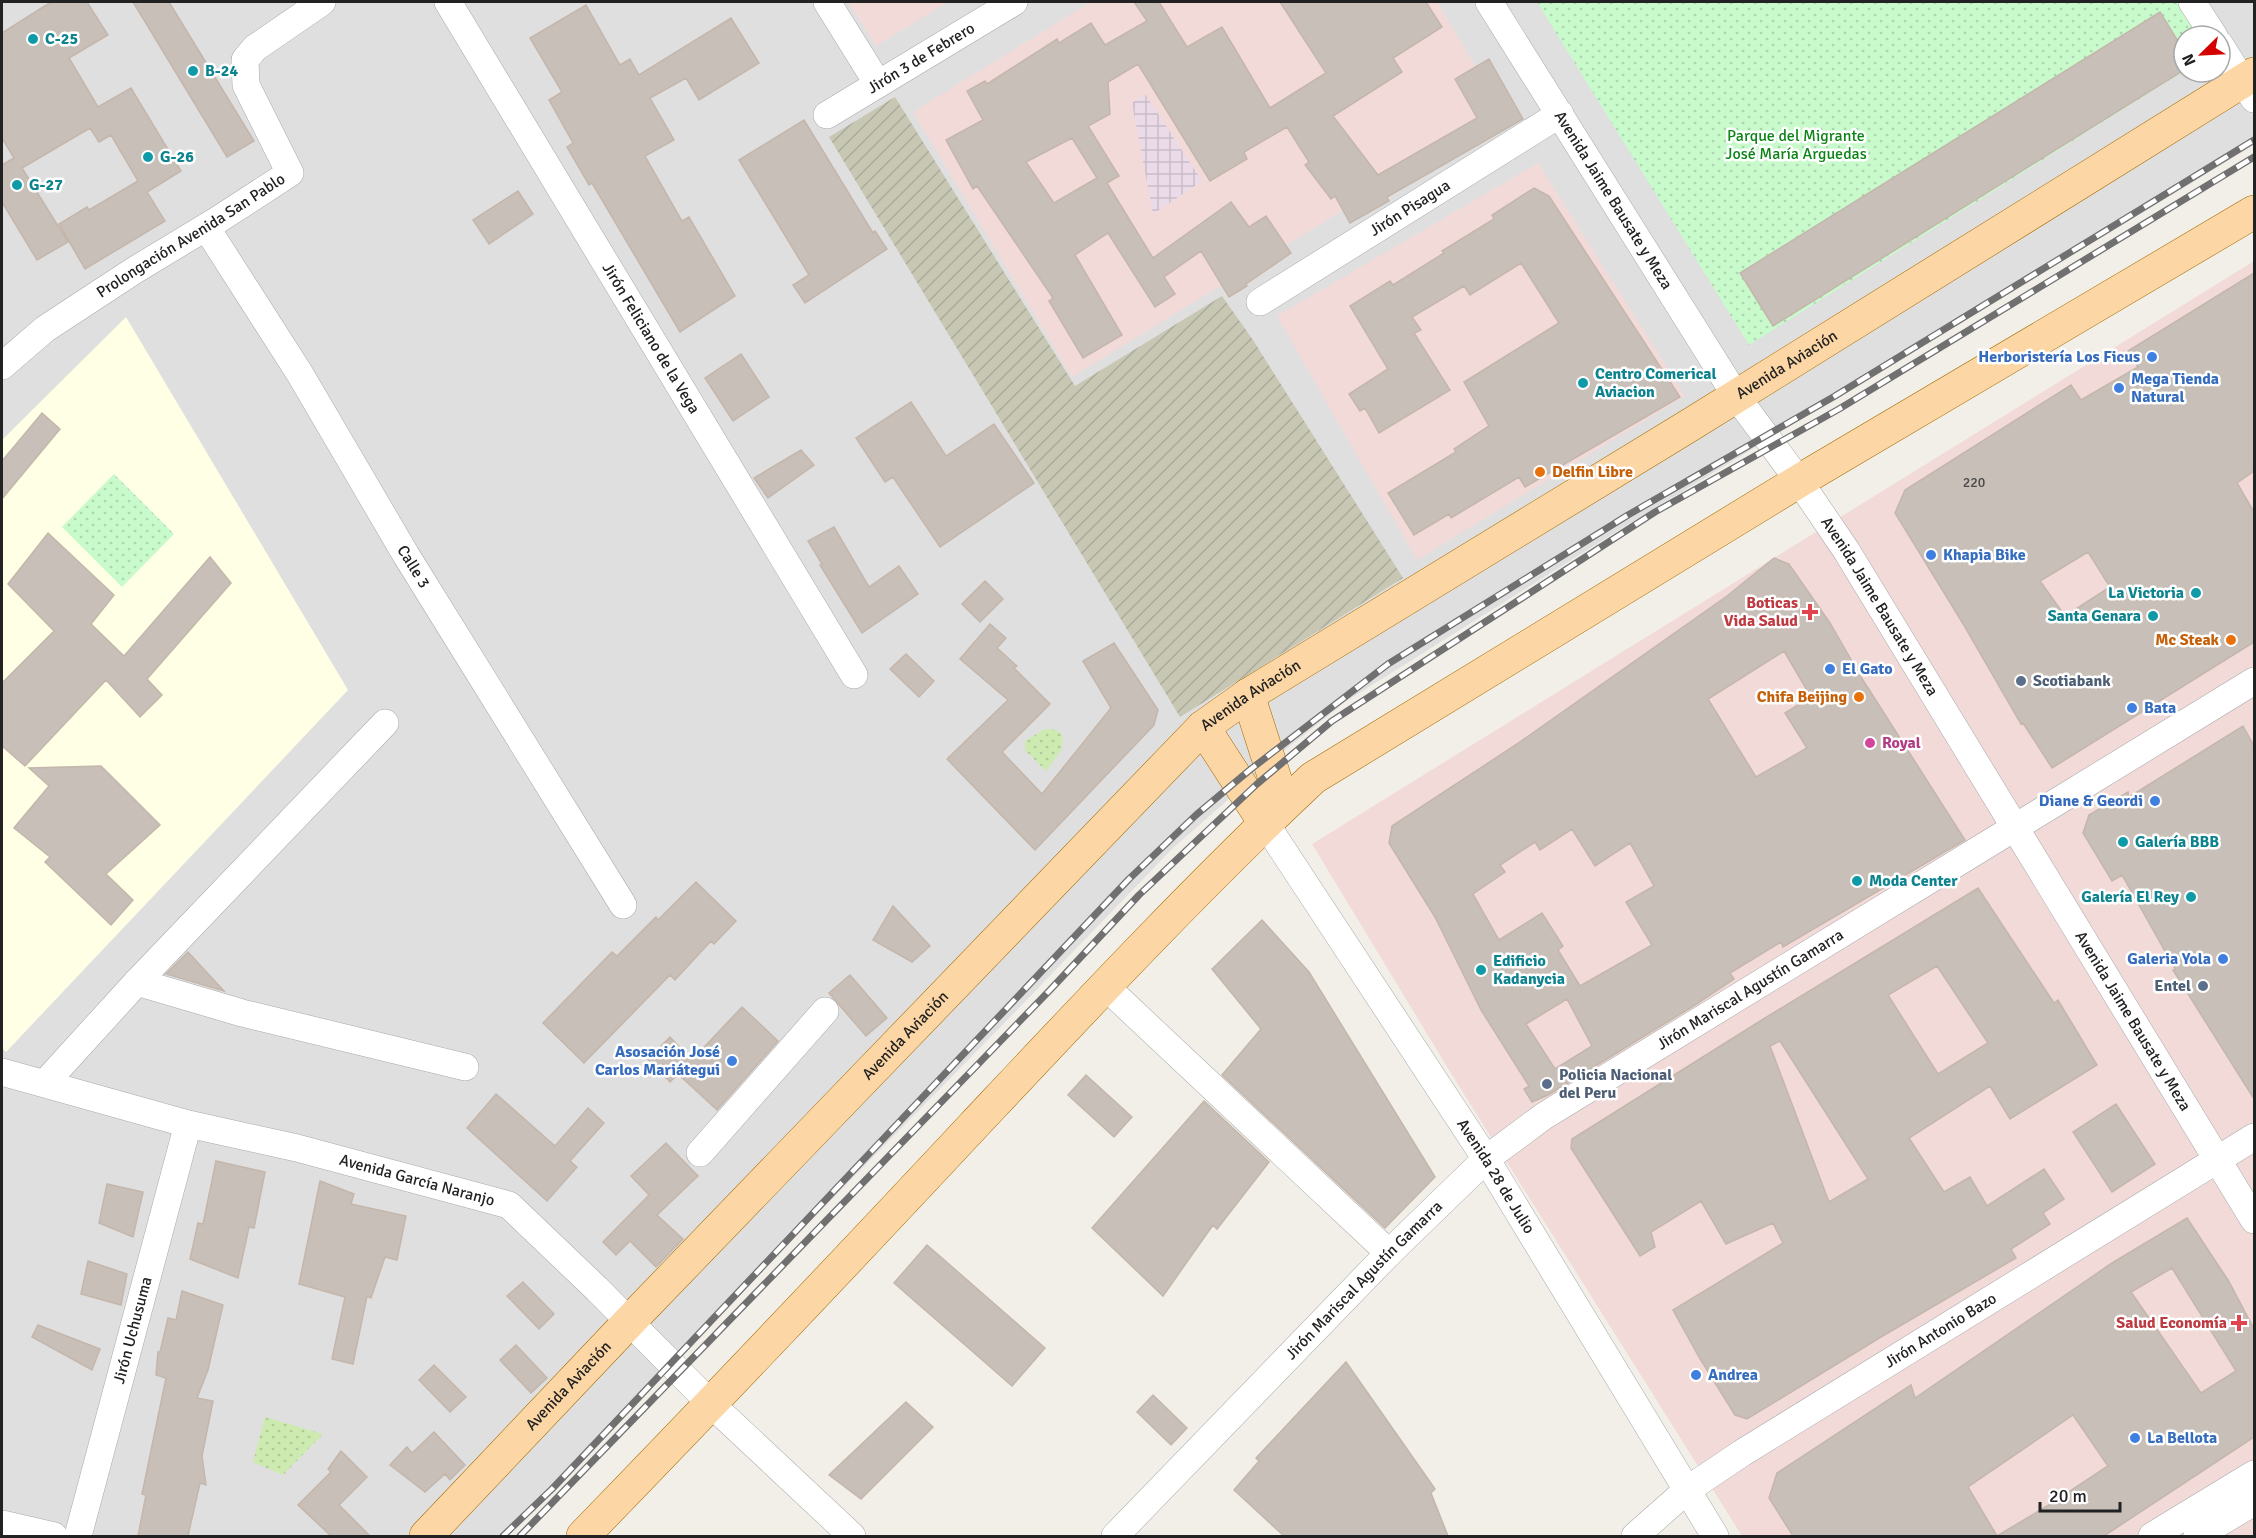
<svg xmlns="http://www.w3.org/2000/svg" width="2256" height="1538" font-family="Signika,sans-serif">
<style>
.residential{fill:#e0dfdf;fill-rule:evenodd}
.commercial{fill:#f2dad9}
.industrial{fill:url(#industrial-grid)}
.education{fill:#ffffe5}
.construction{fill:url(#construction-furrows)}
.park{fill:url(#park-dots)}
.garden{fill:url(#garden-dots)}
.building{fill:#c7bfb8;stroke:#c4b6ab;stroke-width:1.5;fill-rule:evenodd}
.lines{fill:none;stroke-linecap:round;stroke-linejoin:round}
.minor-casing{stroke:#a9a9a9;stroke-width:28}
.major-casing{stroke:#a06b00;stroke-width:34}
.minor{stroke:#fff;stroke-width:27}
.major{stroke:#fcd6a4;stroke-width:33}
.rail-casing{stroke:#707070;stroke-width:7}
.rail{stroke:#fff;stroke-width:4.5;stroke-dasharray:14;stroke-linecap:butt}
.culture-dot{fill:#0f9aa8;stroke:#fff;stroke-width:2}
.shop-dot{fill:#3f7fe0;stroke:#fff;stroke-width:2}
.food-dot{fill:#e8710a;stroke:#fff;stroke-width:2}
.health-dot{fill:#e0444e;stroke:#fff;stroke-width:2}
.service-dot{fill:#5c6f8a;stroke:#fff;stroke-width:2}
.hotel-dot{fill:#d1479c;stroke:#fff;stroke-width:2}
.labels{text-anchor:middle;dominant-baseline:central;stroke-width:5;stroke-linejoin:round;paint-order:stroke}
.number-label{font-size:14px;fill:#4b4948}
.culture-label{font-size:16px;font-weight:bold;fill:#0d838f;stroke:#fff;text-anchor:start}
.street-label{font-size:16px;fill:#222;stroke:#fff}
.park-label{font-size:16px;fill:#0c8416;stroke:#fff}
.shop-label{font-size:16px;font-weight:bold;fill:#366cbe;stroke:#fff;text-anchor:start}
.food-label{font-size:16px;font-weight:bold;fill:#c56008;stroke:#fff;text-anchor:end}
.health-label{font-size:16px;font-weight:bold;fill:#be3a42;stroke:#fff;text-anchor:end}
.service-label{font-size:16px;font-weight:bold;fill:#4e5e75;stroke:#fff;text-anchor:start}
.hotel-label{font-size:16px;font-weight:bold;fill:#b23c85;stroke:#fff;text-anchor:start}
</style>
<defs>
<pattern id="industrial-grid" width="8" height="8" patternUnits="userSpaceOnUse" patternTransform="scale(1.5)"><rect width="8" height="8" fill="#ebdbe8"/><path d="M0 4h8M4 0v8" fill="none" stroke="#c9bcc7"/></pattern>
<pattern id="construction-furrows" width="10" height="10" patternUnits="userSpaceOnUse" patternTransform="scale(1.5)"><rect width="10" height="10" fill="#c7c7b4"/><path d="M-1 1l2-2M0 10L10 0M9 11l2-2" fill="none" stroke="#abab9a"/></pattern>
<pattern id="park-dots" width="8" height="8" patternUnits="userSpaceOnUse" patternTransform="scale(1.5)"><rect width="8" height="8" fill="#c8facc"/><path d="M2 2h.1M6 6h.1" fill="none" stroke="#acd6af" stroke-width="1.8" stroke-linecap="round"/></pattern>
<pattern id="garden-dots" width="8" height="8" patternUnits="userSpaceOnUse" patternTransform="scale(1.5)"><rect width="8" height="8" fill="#cdebb0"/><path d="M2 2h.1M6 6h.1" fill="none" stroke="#b0c997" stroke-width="1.8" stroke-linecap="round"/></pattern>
</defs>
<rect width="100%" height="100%" fill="#f2efe9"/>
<path class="residential" d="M2,2H2254V145L1627,525L1345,702L1280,754L1172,849L1017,1010L502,1536H2ZM2184,36H2220V72H2184Z"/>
<path class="commercial" d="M848,2H948L876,46Z
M1091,2H1437L1503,112L1072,377L913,112Z
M1538,163L1685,396L1417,560L1277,316Z
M2254,261V1536H1742L1452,1075L1312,844Z"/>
<path class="industrial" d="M1145,94L1202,181L1153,214L1132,103Z"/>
<path class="education" d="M126,317L348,690L6,1052L2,1048V440Z"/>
<path class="construction" d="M895,97L1075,386L1222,296L1253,340L1403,578L1180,717L829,137Z"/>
<path class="park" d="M1537,2H2179L2201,36H2184V71L1749,345Z
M114,474L174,534L122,587L62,527Z"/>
<path class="garden" d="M1045,729L1057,730L1063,736L1062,749L1046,771L1025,750V741Z
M265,1417L323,1434L283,1475L253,1462Z"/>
<path class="building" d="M51,2H87L108,35L69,58L98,107L131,88L181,171L147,192L165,221L85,269L59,224L87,207L89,210L138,181L111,135L99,142L90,128L22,168L68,242L37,260L2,202V165L14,158L2,138V33Z
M133,2H169L254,141L227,157Z
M1134,2H1159L1187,47L1222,27L1270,108L1326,73L1280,2H1426L1442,27L1393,58L1402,72L1333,116L1378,175L1477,118L1455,79L1489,59L1523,119L1387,197L1389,201L1350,223L1335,196L1331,199L1305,165L1309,162L1287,127L1244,152L1247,159L1210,181L1138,64L1108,82L1110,114L1088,126L1119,176L1107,183L1153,258L1231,202L1249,227L1266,216L1291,253L1246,284L1247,286L1229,297L1201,251L1164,277L1175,294L1155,307L1108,233L1075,255L1122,335L1083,358L1049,301L1053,298L977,186L973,189L946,140L983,120L967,91L985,81L987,84L1057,39L1059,43L1091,23L1105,45L1147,21ZM1072,138L1097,178L1054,203L1026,162Z
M586,5L620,65L630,59L639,75L731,18L759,63L699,100L686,78L650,98L674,140L645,156L682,221L689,217L735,296L680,332L592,183L589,185L567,147L573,143L549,100L562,92L530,38Z
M2160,12L2184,51V70L1773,326L1740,273Z
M804,120L873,233L875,231L887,249L805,303L793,285L809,275L739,160Z
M1534,188L1549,196L1680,397L1525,487L1519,477L1451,518L1449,514L1414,535L1388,493L1456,452L1454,449L1489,426L1464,382L1559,323L1521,263L1470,295L1464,286L1412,317L1421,330L1414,333L1450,390L1379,433L1365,408L1360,411L1349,394L1388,369L1350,306L1390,281L1393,285L1444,253L1442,251L1494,219L1492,215Z
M518,191L533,214L489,244L473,220Z
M2254,273V471L2237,483L2254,512V642L2052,768L2023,723L2021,724L1965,627L1895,513L1905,490L2071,385L2081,400L2138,367L2128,351ZM2088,552L2110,587L2065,616L2040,581Z
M741,354L769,397L733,421L705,378Z
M911,402L946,456L994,424L1034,483L940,547L893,477L885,482L856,438Z
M42,413L60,429L2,499V461Z
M801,450L814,465L768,498L754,478Z
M834,527L869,587L899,566L918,594L862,633L820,565L822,564L808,541Z
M48,533L114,595L91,624L124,656L210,557L231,583L147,679L162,695L140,717L106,680L25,766L2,746V683L54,631L8,584Z
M1774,558L1789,564L1830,623L1861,677L1965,840L1783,947L1781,942L1730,973L1734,979L1695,1005L1548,1095L1532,1102L1524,1089L1529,1086L1481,1010L1435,917L1389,843L1392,826L1517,744L1727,596ZM1784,651L1811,697L1785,713L1807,748L1756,777L1708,699ZM1572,829L1595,866L1630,843L1654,886L1626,902L1652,945L1580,986L1558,950L1563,946L1542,913L1499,940L1473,894L1505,872L1500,865L1535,842L1540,850ZM1567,999L1592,1046L1555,1069L1526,1024Z
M985,581L1003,599L980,622L962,604Z
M990,624L1006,638L997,648L1017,666L1014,668L1050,704L1002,752L1042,794L1111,708L1083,661L1114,643L1158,710L1154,725L1035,850L947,759L1008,700L960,659Z
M906,654L934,681L919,697L890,669Z
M2243,726L2254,746V1099L2173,970L2175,969L2122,875L2112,881L2083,833L2089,815L2128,792L2129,797Z
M101,766L160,825L106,874L133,900L111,925L45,862L50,857L14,828L49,786L29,768Z
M696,882L736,921L714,944L711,941L675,980L670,975L584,1063L543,1023L612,952L617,956L656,917L658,920Z
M1978,888L2054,1003L2058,1000L2097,1065L2010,1119L1990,1086L1909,1138L1944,1192L1970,1177L1987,1206L2044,1169L2064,1199L2043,1213L2050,1224L2011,1249L2016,1258L1881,1337L1747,1419L1735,1415L1699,1357L1673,1310L1783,1243L1773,1223L1726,1244L1701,1201L1651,1232L1655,1247L1640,1256L1571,1148L1572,1139L1765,1018ZM1937,966L1988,1043L1938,1074L1888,995ZM1780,1041L1868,1179L1829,1202L1770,1046Z
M893,906L930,946L912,962L873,940Z
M1262,920L1309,972L1435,1177L1385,1228L1222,1075L1261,1029L1212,969Z
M188,952L224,991L166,974Z
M850,975L887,1018L866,1036L829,993Z
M742,1007L778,1041L717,1110L678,1074L670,1082L648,1059L670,1037L692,1060Z
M1086,1075L1132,1117L1114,1137L1068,1095Z
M496,1094L555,1146L588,1108L604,1123L570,1161L577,1167L547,1201L467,1128Z
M1204,1101L1269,1162L1217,1229L1213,1225L1163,1296L1092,1228Z
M2116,1104L2155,1164L2112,1192L2073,1132Z
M666,1143L698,1176L657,1215L683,1239L656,1267L630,1241L616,1255L603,1242L649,1195L631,1176Z
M216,1161L265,1172L254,1228L249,1227L238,1278L190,1259L198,1223L203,1224Z
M320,1181L354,1194L351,1204L406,1216L397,1260L385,1257L371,1298L367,1296L353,1364L332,1359L345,1297L299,1284Z
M107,1184L143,1192L133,1237L99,1223Z
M2187,1218L2228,1280L2254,1329V1437L2104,1536H1793L1769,1498L1777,1473L1911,1385L1915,1398L2112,1263ZM2172,1268L2236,1371L2201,1393L2131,1292ZM2073,1415L2108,1466L2052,1503L1997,1536L1968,1487Z
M927,1245L1045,1348L1012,1386L894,1283Z
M88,1261L127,1274L121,1305L81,1294Z
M523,1282L554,1314L539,1329L507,1296Z
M182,1291L223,1305L208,1370L197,1398L213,1401L202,1456L206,1485L200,1483L188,1536H138L146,1495L142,1494L166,1378L156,1375L158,1352H160L168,1318L176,1320Z
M38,1325L100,1349L92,1370L32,1337Z
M516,1345L547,1378L531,1393L500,1360Z
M1346,1362L1435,1489L1431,1493L1448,1536H1284L1234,1490L1259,1461L1256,1458Z
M434,1365L466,1397L450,1412L419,1380Z
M1153,1395L1187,1428L1171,1445L1137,1412Z
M906,1402L933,1427L861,1499L829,1475Z
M434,1432L465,1465L450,1480L445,1474L425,1492L390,1465L407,1447L412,1453Z
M341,1451L367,1477L339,1505L370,1536H331L298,1505L331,1472L328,1469Z"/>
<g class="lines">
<defs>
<g id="minor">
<path id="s1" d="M448,2L854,675"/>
<path d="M827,2L878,84"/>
<path id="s2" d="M1489,2L1736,396L1799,481L1846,550L2254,1220"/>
<path d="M2192,2L2214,36"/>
<path d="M2220,45L2254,99"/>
<path id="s3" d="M827,115L1014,2"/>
<path id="s4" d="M206,227L300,374L406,555L623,905"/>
<path id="s5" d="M1260,302L1560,114"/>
<path id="s6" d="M2,366L45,329L135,270L216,221L290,173L246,85L245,60L255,48L322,2"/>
<path id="s7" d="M1265,823L1486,1159L1715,1536"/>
<path d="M137,982L242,1013L465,1067"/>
<path d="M1105,986L1389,1253"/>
<path id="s8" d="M2,1072L188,1124L297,1148L509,1205L597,1289L711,1404L852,1536"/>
<path d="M45,1083L137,982L385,723"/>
<path d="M700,1153L825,1011"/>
<path d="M2,1524L54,1536"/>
<path id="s9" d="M78,1536L188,1124"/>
<path id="s10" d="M1115,1536L1389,1253L1486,1159L1544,1116L2254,681"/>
<path id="s11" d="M1635,1536L1687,1490L1742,1453L2254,1137"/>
<path d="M2152,1536L2254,1474"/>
<path d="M2197,1536L2254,1502"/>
</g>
<g id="major">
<path d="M1248,695L1276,782L1265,823"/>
<path d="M1203,727L1265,823"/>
<path id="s12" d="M426,1536L629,1322L1203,727L1248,695L1690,425L2254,74"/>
<path d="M583,1536C714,1401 844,1264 973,1126C1084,1008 1195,889 1313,778L1799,481L2254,212"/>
</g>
</defs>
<use href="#minor" class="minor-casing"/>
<use href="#major" class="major-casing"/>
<use href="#minor" class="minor"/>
<use href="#major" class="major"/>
<defs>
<path id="rail" d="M503,1536L552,1489L1129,879L1196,815L1251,769L1388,664L1628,515L1835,396L2254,140
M520,1536L1050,990L1139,895L1257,784L1332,721L1655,512L1839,409L2254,157"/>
</defs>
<use href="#rail" class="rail-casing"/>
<use href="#rail" class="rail"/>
</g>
<g class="culture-dot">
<circle cx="33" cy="39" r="6"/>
<circle cx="193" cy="71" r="6"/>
<circle cx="148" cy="157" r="6"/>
<circle cx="17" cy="185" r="6"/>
<circle cx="1583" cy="383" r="6"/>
<circle cx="2196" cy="593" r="6"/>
<circle cx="2153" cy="616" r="6"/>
<circle cx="2123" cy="842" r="6"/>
<circle cx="1857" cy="881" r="6"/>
<circle cx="2191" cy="897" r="6"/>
<circle cx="1481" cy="970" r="6"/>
</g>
<g class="shop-dot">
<circle cx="2152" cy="357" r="6"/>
<circle cx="2119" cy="388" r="6"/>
<circle cx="1931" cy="555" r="6"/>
<circle cx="1830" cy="669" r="6"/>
<circle cx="2132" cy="708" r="6"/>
<circle cx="2155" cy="801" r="6"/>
<circle cx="2223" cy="959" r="6"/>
<circle cx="732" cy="1061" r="6"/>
<circle cx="1696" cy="1375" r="6"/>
<circle cx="2135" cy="1438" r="6"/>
</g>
<g class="food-dot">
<circle cx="1540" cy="472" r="6"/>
<circle cx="2231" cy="640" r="6"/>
<circle cx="1859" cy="697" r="6"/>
</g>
<g class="health-dot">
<path d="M1807 603h6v6h6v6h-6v6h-6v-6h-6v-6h6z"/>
<path d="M2236 1314h6v6h6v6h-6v6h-6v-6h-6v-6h6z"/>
</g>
<g class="service-dot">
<circle cx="2021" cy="681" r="6"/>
<circle cx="2203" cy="986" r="6"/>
<circle cx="1547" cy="1084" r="6"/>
</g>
<circle class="hotel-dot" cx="1870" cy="743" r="6"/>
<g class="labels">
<g class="number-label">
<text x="1974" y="482">220</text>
</g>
<g class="culture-label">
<text x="45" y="39">C-25</text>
<text x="205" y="71">B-24</text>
<text x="160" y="157">G-26</text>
<text x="29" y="185">G-27</text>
<text x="1595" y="374">Centro Comerical<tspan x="1595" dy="18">Aviacion</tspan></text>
<text x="2184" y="593" text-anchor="end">La Victoria</text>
<text x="2141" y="616" text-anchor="end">Santa Genara</text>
<text x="2135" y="842">Galería BBB</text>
<text x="1869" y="881">Moda Center</text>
<text x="2179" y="897" text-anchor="end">Galería El Rey</text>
<text x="1493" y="961">Edificio<tspan x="1493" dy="18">Kadanycia</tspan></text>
</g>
<g class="street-label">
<text stroke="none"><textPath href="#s3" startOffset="110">Jirón 3 de Febrero</textPath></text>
<text stroke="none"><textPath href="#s2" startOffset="234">Avenida Jaime Bausate y Meza</textPath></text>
<text stroke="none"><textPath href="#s5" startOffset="177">Jirón Pisagua</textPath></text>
<text stroke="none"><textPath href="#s6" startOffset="230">Prolongación Avenida San Pablo</textPath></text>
<text stroke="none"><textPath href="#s1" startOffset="393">Jirón Feliciano de la Vega</textPath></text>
<text stroke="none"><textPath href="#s12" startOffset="1809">Avenida Aviación</textPath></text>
<text stroke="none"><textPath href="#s4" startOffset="398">Calle 3</textPath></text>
<text stroke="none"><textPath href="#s2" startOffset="720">Avenida Jaime Bausate y Meza</textPath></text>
<text stroke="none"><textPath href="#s12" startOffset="1179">Avenida Aviación</textPath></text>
<text stroke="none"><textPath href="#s10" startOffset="843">Jirón Mariscal Agustín Gamarra</textPath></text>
<text stroke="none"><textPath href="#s2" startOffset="1206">Avenida Jaime Bausate y Meza</textPath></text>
<text stroke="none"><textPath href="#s12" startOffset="693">Avenida Aviación</textPath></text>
<text stroke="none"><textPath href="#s7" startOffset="422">Avenida 28 de Julio</textPath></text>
<text stroke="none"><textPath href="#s8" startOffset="429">Avenida García Naranjo</textPath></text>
<text stroke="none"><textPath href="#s10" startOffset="357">Jirón Mariscal Agustín Gamarra</textPath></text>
<text stroke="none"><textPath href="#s9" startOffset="213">Jirón Uchusuma</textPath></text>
<text stroke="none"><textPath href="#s11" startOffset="369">Jirón Antonio Bazo</textPath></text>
<text stroke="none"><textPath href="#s12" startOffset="207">Avenida Aviación</textPath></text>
</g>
<g class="park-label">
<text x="1796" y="136">Parque del Migrante<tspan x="1796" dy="18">José María Arguedas</tspan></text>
</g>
<g class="shop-label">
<text x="2140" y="357" text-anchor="end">Herboristería Los Ficus</text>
<text x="2131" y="379">Mega Tienda<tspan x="2131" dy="18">Natural</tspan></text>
<text x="1943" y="555">Khapia Bike</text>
<text x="1842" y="669">El Gato</text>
<text x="2144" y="708">Bata</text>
<text x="2143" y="801" text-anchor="end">Diane &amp; Geordi</text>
<text x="2211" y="959" text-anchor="end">Galeria Yola</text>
<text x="720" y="1052" text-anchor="end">Asosación José<tspan x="720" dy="18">Carlos Mariátegui</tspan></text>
<text x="1708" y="1375">Andrea</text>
<text x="2147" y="1438">La Bellota</text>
</g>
<g class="food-label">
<text x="1552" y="472" text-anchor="start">Delfin Libre</text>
<text x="2219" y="640">Mc Steak</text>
<text x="1847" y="697">Chifa Beijing</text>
</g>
<g class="health-label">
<text x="1798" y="603">Boticas<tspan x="1798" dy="18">Vida Salud</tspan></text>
<text x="2227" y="1323">Salud Economía</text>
</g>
<g class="service-label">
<text x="2033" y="681">Scotiabank</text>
<text x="2191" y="986" text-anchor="end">Entel</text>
<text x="1559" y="1075">Policia Nacional<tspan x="1559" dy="18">del Peru</tspan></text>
</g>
<g class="hotel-label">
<text x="1882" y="743">Royal</text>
</g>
</g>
<rect width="2256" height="1538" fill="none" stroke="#222222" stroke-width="6"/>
<g transform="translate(2202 54) rotate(246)"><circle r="28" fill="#ffffff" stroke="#a7a7a7" stroke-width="1.5"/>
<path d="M0-4.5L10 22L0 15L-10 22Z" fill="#d40000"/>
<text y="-9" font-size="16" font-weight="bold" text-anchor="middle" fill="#222222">N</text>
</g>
<path d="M2040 1502v9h80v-9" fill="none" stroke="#222222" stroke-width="3"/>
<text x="2049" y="1502" font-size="18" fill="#222222" stroke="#ffffff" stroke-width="4.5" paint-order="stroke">20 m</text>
</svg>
